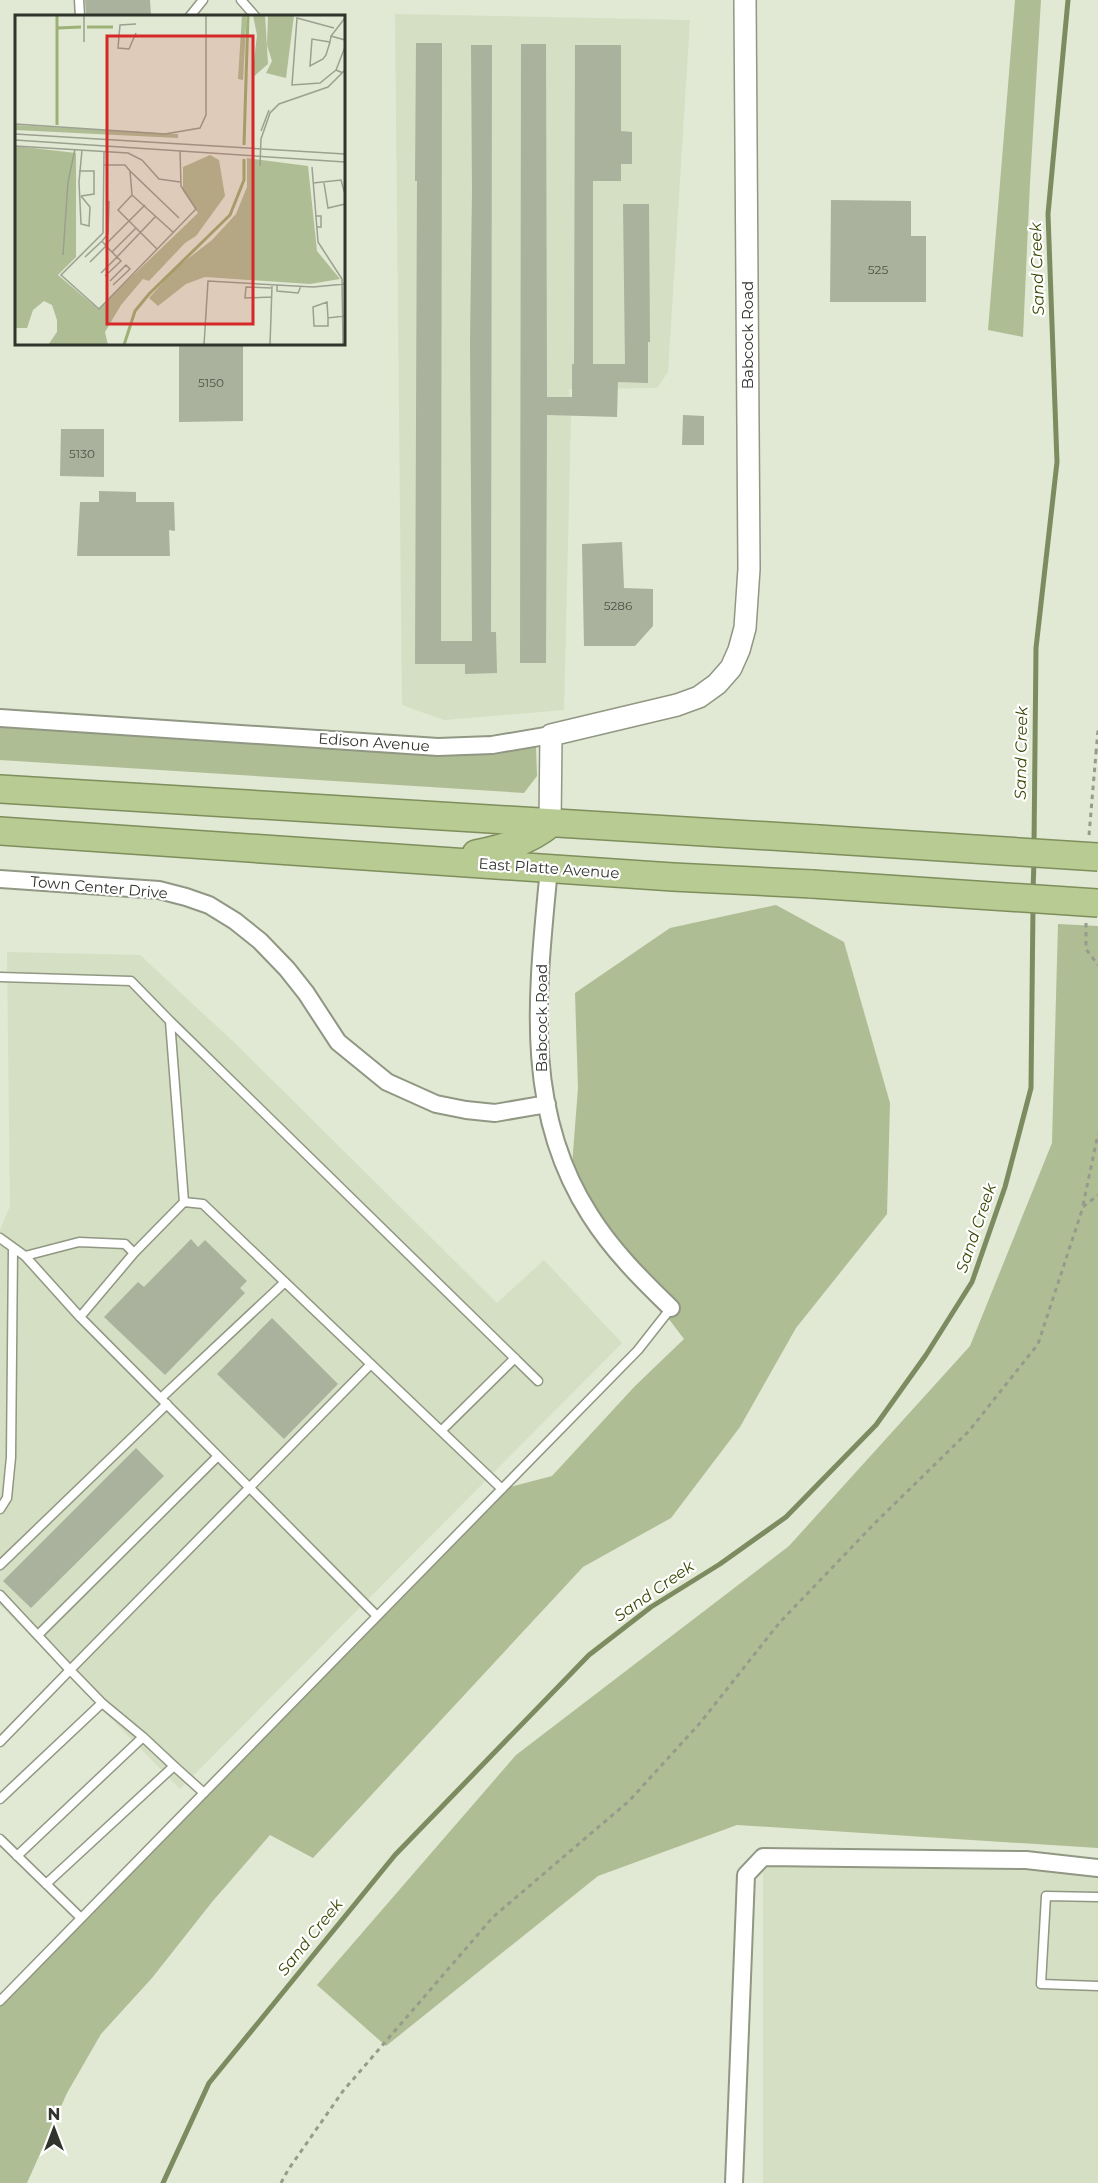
<svg xmlns="http://www.w3.org/2000/svg" width="1098" height="2183" font-family="Montserrat,sans-serif">
<style>
.built{fill:#d5dfc3}
.green{fill:#afbd94}
.lines{fill:none;stroke-linecap:round;stroke-linejoin:round}
.stream{stroke:#7d8c60;stroke-width:5}
.building{fill:#aab19d}
.service-casing{stroke:#909783;stroke-width:11}
.minor-casing{stroke:#909783;stroke-width:20}
.tertiary-casing{stroke:#909783;stroke-width:24}
.trunk-casing{stroke:#7e8e5c;stroke-width:30}
.path{stroke:#969b8c;stroke-width:3;stroke-dasharray:4.5 4.5;stroke-linecap:butt}
.service{stroke:#fff;stroke-width:8}
.minor{stroke:#fff;stroke-width:16}
.tertiary{stroke:#fff;stroke-width:21}
.trunk{stroke:#b8cb92;stroke-width:27}
.trunk-bridge-casing{stroke:#7e8e5c;stroke-width:30;stroke-linecap:butt}
.trunk-bridge{stroke:#b8cb92;stroke-width:27}
.labels{text-anchor:middle;dominant-baseline:central;stroke-width:4.5;stroke-linejoin:round;paint-order:stroke}
.number-label{font-size:12px;fill:#4f5348}
.street-label{font-size:15px;fill:#31342c;stroke:#fff}
.water-label{font-size:16px;font-style:italic;fill:#394903;stroke:#fff}
.inset-river{fill:none;stroke:#9db176;stroke-width:3}
.inset-road{fill:none;stroke:#9ba090;stroke-width:1.5}
.view{fill:#d62828;fill-opacity:0.15;stroke:#d62828;stroke-width:3}
.inset-edge{fill:none;stroke:#31342c;stroke-width:3}
</style>
<rect width="100%" height="100%" fill="#e1e8d3"/>
<path class="built" d="M395,14L690,20L668,372L657,388L569,389L571,416L564,710L444,720L402,705Z
M7,952L140,955L240,1048L497,1303L544,1260L622,1343L180,1789L0,1605V1230L10,1206Z
M763,1857L1098,1861V2183H763Z"/>
<path class="green" d="M1015,0H1041L1030,183L1023,337L988,330Z
M0,720L174,729L456,755L536,746L537,776L524,793L0,760Z
M776,905L844,942L890,1103L887,1214L796,1328L740,1427L671,1518L583,1567L313,1858L270,1835L212,1902L152,1978L101,2034L67,2093L27,2183H0V2001L502,1489L552,1476L635,1386L684,1339L631,1269L571,1178L578,1088L575,993L670,928Z
M1058,924L1098,926V1848L737,1825L598,1876L386,2046L317,1985L516,1755L789,1546L970,1346L1052,1143Z"/>
<g class="lines">
<path class="stream" d="M1034,846L1036,648L1057,462L1048,214L1068,0
M1033,891L1034,861
M163,2183L209,2083L395,1855L589,1655L651,1607L720,1564L786,1517L876,1425L926,1355L972,1282L1005,1187L1031,1088L1033,906"/>
</g>
<path class="building" d="M85,0H150L151,16H86Z
M416,43H442L441,641H472L470,342L472,192L471,45H492L491,632H496L497,673L465,674V664H415L417,181H415Z
M521,44H546L547,397H572V364H574L575,45H621V131L632,132V164H621V181H593V364H625L623,204H649L650,342H648V383L618,382L617,417L547,415L546,663H520Z
M831,200L911,201V236H926V302H830Z
M179,344H243V421L179,422Z
M683,415L704,416V445H682Z
M61,429H104V477L60,476Z
M99,491L136,492V502H174L175,531L169,530L170,556H77L80,502H99Z
M622,542L624,588L653,589V626L635,646H584L582,544Z
M191,1239L198,1247L205,1240L247,1281L240,1288L245,1293L165,1375L104,1317L138,1282L144,1287Z
M272,1318L338,1384L284,1439L217,1374Z
M136,1448L164,1476L31,1608L3,1581Z"/>
<g class="lines">
<defs>
<path id="service" d="M79,0L80,16
M241,0L255,16
M190,16L203,0
M0,977L131,981L170,1021
M184,1202L170,1021L538,1381
M0,1238L25,1256L79,1242L125,1244L134,1253
M25,1256L80,1317
M161,1398L285,1282
M441,1431L515,1358
M0,1509L7,1498L11,1457L13,1248
M0,1565L167,1404
M0,1595L70,1670L371,1364
M377,1616L80,1317L134,1253L184,1202L203,1204L502,1489
M38,1635L218,1456
M102,1703L143,1737
M0,1742L70,1670L102,1703L0,1799
M174,1766L204,1793
M0,1839L81,1918
M17,1856L143,1737L174,1766L46,1884
M1098,1897L1046,1896L1041,1984L1098,1986
M0,2001L638,1350L671,1308"/>
<path id="minor" d="M0,718L438,747L492,745L551,735
M549,868C538,987 521,1108 590,1215C612,1250 641,1279 671,1308
M0,879L159,890L186,897L209,905L235,921L260,941L287,969L306,993L338,1042L387,1082L436,1104L466,1110L495,1113L547,1104
M734,2183L746,1875L763,1857L1026,1860L1098,1868"/>
<path id="tertiary" d="M550,824L551,735L677,705L699,697L717,684L731,668L739,650L745,628L749,569L745,0"/>
<path id="trunk" d="M0,789L818,839
M0,831L673,877L812,884
M476,854C504,848 527,842 550,824"/>
</defs>
<use href="#service" class="service-casing"/>
<use href="#minor" class="minor-casing"/>
<use href="#tertiary" class="tertiary-casing"/>
<use href="#trunk" class="trunk-casing"/>
<path class="path" d="M1096,753L1098,730
M1089,835L1096,753
M1086,923V949L1098,965
M1083,1205L1098,1134
M281,2183L288,2170L343,2091L493,1917L629,1801L700,1723L780,1622L875,1523L969,1431L1038,1344L1083,1207L1098,1195"/>
<use href="#service" class="service"/>
<use href="#minor" class="minor"/>
<use href="#tertiary" class="tertiary"/>
<use href="#trunk" class="trunk"/>
<defs>
<path id="trunk-bridge" d="M818,839L1098,857
M812,884L1098,903"/>
</defs>
<use href="#trunk-bridge" class="trunk-bridge-casing"/>
<use href="#trunk-bridge" class="trunk-bridge"/>
</g>
<g class="labels">
<g class="number-label">
<text x="878" y="269">525</text>
<text x="211" y="382">5150</text>
<text x="82" y="453">5130</text>
<text x="618" y="605">5286</text>
</g>
<g class="street-label">
<text transform="translate(747 335) rotate(-90)">Babcock Road</text>
<text transform="translate(374 742) rotate(4)">Edison Avenue</text>
<text transform="translate(549 868) rotate(4)">East Platte Avenue</text>
<text transform="translate(99 887) rotate(5)">Town Center Drive</text>
<text transform="translate(541 1018) rotate(-90)">Babcock Road</text>
</g>
<g class="water-label">
<text transform="translate(1037 269) rotate(-92)">Sand Creek</text>
<text transform="translate(1021 753) rotate(-89)">Sand Creek</text>
<text transform="translate(976 1228) rotate(-71)">Sand Creek</text>
<text transform="translate(654 1591) rotate(-35)">Sand Creek</text>
<text transform="translate(310 1937) rotate(-51)">Sand Creek</text>
</g>
</g>
<g transform="translate(15 15)">
<rect width="330" height="330" fill="#e1e8d3"/>
<path d="M227,0H231V11L228,65L223,64ZM238,0H250L253,49L237,63L242,20ZM253,0H279L271,63L251,58L257,46L252,30ZM0,110L163,119V123L0,115ZM0,131L61,138V242L43,260L83,294L183,198L168,176V152L195,140L204,145L210,181L181,221L170,228L134,266L128,264L106,290L90,317L93,330H33L42,317V305L37,290L29,286L18,295L12,313H0ZM232,143L293,151L302,236L325,264L295,269L190,262L171,269L143,291L134,283L161,253L197,225L221,199L232,172Z" fill="#afbd94"/>
<path class="inset-river" d="M72,12H98M43,13L66,12M42,110V0M229,130L233,0M109,330L120,296L134,279L215,200L229,165V144"/>
<path class="inset-road" d="M330,3L316,21L330,25M121,9L105,10L103,33L114,34L121,18M319,13L282,3L277,70L305,68L321,55M69,27V0M315,27L297,24L295,51L308,44L311,40L315,27L316,21M328,58L321,55L330,32M0,109L150,119L185,113L191,100V0M246,116L254,95M0,119L330,139M246,124L255,98L264,89L313,72L330,55M0,125L330,147M0,131L113,138L127,145L144,164L165,167M89,137L88,218L46,260L84,294L181,194L166,171L165,136M89,150H110L115,156M245,151L246,123M297,152L303,227L327,264L328,330M64,156H79V179L66,181M298,168L326,165L330,179M309,168L313,193L330,189M117,180L115,156L164,203M66,181L75,192L74,211L66,209L64,167L67,135M301,201H306V212H302M114,206L130,190M87,226L93,219L94,186M90,230L114,206M91,231L102,242L141,201M142,234L103,195L117,180L159,218M97,237L121,213M48,240L53,167L60,134M70,242L87,226L91,231L75,247M86,258L102,242L106,246L90,261M95,266L111,250L115,254L98,270M262,270V276L283,278L286,271M256,282L230,283L231,272L256,273M313,303V311H299L298,292L312,287L313,303L329,301M189,330L193,266L298,272L330,269M255,330L257,271"/>
<path class="view" d="M92,21H238V309H92Z"/>
<rect width="330" height="330" class="inset-edge"/>
</g>
<g transform="translate(54 2129)" stroke="#ffffff" stroke-width="4.5" paint-order="stroke">
<path d="M0-4.5L10 22L0 15L-10 22Z" fill="#31342c"/>
<text y="-9" font-size="16" font-weight="bold" text-anchor="middle" fill="#31342c">N</text>
</g>
</svg>
